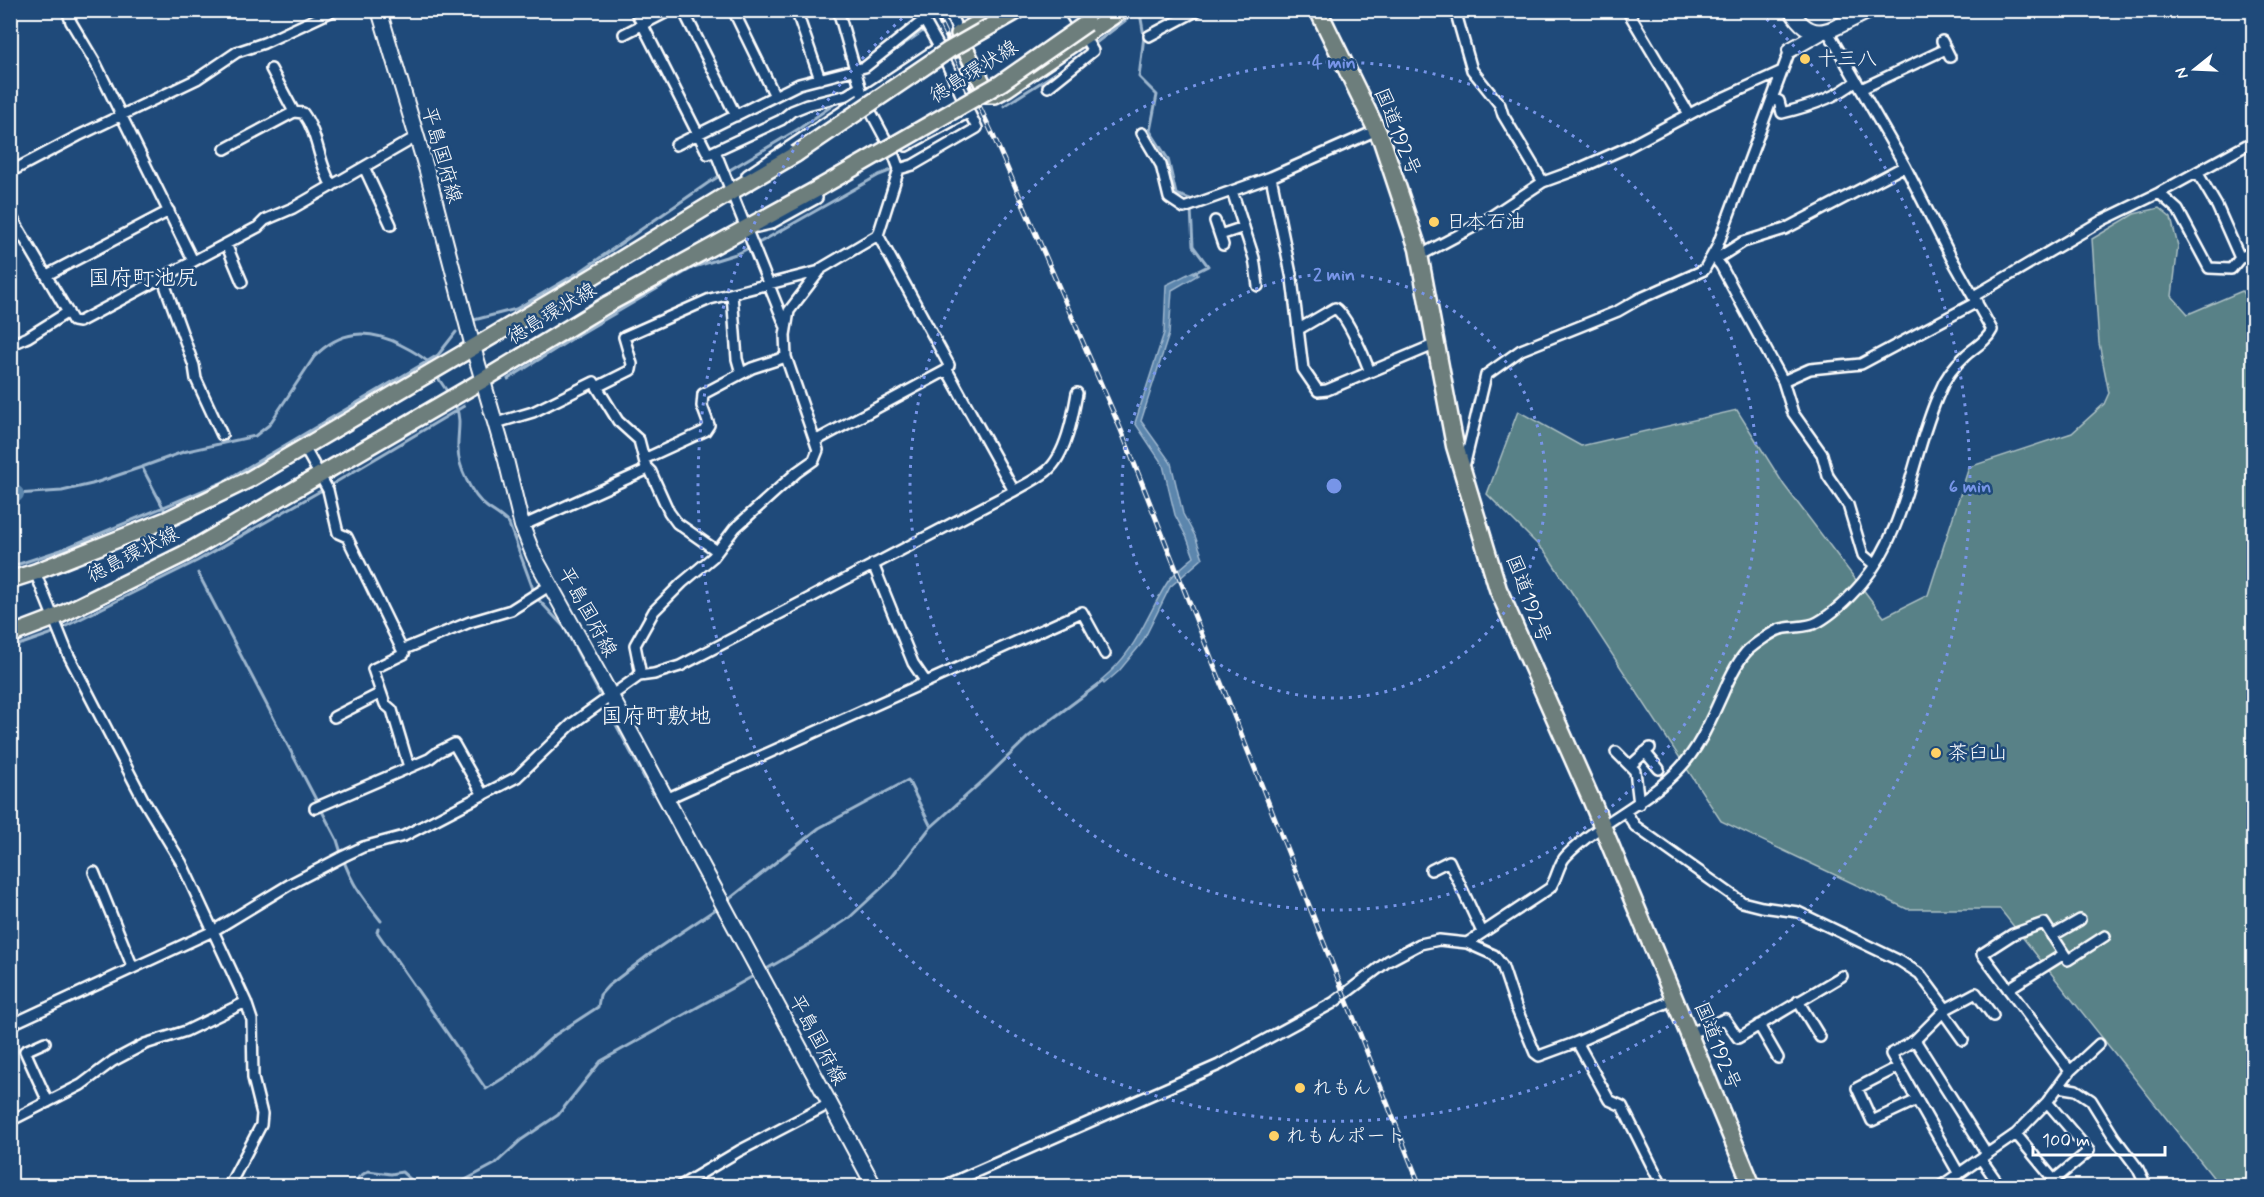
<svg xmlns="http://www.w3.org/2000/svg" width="2264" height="1197" font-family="Mynerve,'Klee One',sans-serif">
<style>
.green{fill:#598187;stroke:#acc0c3;stroke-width:1.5}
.water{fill:#5c86ad;stroke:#9db6ce;stroke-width:1.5}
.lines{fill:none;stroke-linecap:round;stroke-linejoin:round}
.stream{stroke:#9db6ce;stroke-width:3}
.river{stroke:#5c86ad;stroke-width:16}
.minor-casing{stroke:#fff;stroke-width:14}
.secondary-casing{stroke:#fff;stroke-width:18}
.primary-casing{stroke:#fff;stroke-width:20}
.trunk-casing{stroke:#fff;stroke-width:21}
.minor{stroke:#1f4a7a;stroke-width:9}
.secondary{stroke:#1f4a7a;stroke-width:14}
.primary{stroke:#6d7e7c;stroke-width:15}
.trunk{stroke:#6d7e7c;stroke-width:16}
.rail-casing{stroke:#fff;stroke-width:5}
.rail{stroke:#1f4a7a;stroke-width:3;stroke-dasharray:9;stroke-linecap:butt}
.primary-bridge-casing{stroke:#fff;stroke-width:20;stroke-linecap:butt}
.primary-bridge{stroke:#6d7e7c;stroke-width:15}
.ring{fill:none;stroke:#7795e8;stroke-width:3;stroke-dasharray:3 6}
.poi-dot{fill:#ffd166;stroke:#1f4a7a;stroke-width:2}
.labels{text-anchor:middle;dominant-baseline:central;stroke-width:5;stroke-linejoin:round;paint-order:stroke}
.poi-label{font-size:20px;fill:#fff;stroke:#1f4a7a;text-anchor:start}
.street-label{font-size:20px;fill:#fff;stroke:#1f4a7a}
.quarter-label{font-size:22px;fill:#fff;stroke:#1f4a7a}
.centre{fill:#7795e8;stroke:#1f4a7a;stroke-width:3}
.ring-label{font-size:18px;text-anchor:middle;font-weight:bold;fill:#7795e8;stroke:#1f4a7a;stroke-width:5;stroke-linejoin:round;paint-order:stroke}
</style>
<rect width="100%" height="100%" fill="#1f4a7a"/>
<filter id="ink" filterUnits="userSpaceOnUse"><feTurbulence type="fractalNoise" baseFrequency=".0167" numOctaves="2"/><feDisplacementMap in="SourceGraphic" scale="12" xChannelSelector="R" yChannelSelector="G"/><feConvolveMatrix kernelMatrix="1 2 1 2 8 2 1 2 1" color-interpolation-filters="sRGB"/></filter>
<g filter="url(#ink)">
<path class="green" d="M2159,208L2171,218L2178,246L2172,296L2188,314L2242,291L2253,314V1186H2220L2000,909H1907L1721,821L1546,553L1487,494L1518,411L1581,446L1737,410L1784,485L1884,617L1928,595L1969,467L2072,433L2104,404L2109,393L2099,343L2092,239L2134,214Z"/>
<path class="water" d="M1196,270L1198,275L1172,290L1169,334L1141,421L1171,463L1183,514L1195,536L1203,558L1170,587L1142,643L1119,671L1104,684L1101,680C1137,651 1144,620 1167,583C1173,573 1185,565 1194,557L1187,538L1175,515L1163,465L1135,423L1164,333L1166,285Z"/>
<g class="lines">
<path class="stream" d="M956,11L957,10
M1140,13L1144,36L1139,77L1157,95L1150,131L1168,159L1176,194L1190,199V202
M882,59L923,31
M1004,106L1059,71L1139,10
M911,160L970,126
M1191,209L1193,246L1208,266L1194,273
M474,320L516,309L581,271L708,183L800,128L833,105
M436,375L449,394
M508,379L578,335L694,267L739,253L766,239L879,175L892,170
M456,407C462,421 457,434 458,449C458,467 472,496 487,507C495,513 502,516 509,524L536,597L564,627L653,794
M142,467L183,452L255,436L269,425L314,357C340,330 368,328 401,345C411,350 421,355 429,363
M16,494L62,491L92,484L142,467L164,509
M10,567L61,550L221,483L438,355L456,332
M198,573L337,840C348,878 357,891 381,921
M10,648L50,634L197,561L331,485L464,406
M699,846L729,900
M727,901L819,828L908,780L931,827
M378,929L377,932L486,1089L513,1072L555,1035L598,1007L600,995L608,986L655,950L719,907
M763,971L810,944L849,918L889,881L929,829L986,778L1028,737L1103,681
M354,1186L359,1177L368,1171L391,1174L402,1172L418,1186
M454,1186L495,1164L521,1140L558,1115L601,1061L757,974"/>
<path class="river" d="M10,493L16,494"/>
<defs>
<path id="minor" d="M67,10L71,22L96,64L193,261
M635,10L708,154L781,120L792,111L807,105L847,95L860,87
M683,10L736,116
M733,10L775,96
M796,10L820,79
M949,10L959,34
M1455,10L1472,70L1500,105L1503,115L1543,182
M1627,10L1689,114
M624,34L671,10
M1149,36L1198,10
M1942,41L1950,57
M271,69L294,112
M1048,87L1093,51L1068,10
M1861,89L1946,49
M1772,98L1779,101L1782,113C1808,107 1836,98 1856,81
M1142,133L1161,165L1169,198L1184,208L1271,177L1377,130
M676,145L799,84L865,67L924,20L939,47
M225,149L294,112L303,113C319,135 318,163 332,186
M715,151L785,325
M364,167L391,225
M899,169L913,165L977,128L969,112
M10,172L78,136L197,79L237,52L264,43L335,10
M2197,172L2217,206L2240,258
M747,175L939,47L969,112L906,146
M1271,177L1292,279L1303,369L1318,391L1327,390L1436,344
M1232,191L1254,258L1258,286
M2159,193L2178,210L2209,268L2231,269L2240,258L2254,251
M10,214L73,321L79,322L258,227L265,220L293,208L416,137
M1215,221L1223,245
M757,227L770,224L817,198
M1220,235L1244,227
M226,244L242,282
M1419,256L1481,223L1543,182L1576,170L1626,148L1705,106L1782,71
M1713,256L1721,266L1783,381L1793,413L1822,454L1828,476L1848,505L1863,555L1875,565
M1713,256H1721L1743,242L1785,229L1905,166
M47,275L169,211
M162,277L194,366L196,379L222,435
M732,294L737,359L741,373
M1974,296L2103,220L2159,193L2254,141
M1299,329L1335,308C1347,316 1364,356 1370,372
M10,345L28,337L68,312
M1783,381L1810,369L1861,364L1977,302
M496,423L533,412L594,382L597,387
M815,441L947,370
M304,447L328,490L338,533L347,537L404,654L373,669L385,704L392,710L409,767
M644,459L705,431L709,425L702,406L703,394L752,368L786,357
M646,467L651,472L669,512L677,523L717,551
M1464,467L1486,375L1521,350L1618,311L1639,299L1704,270L1717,247L1790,50
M1014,491C1025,485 1037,479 1047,471C1066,455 1073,416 1077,393
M522,526L644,471L646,467L639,440L618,421L597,387L631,370L632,364L624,337L710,299L820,271
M873,564L913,663L926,682
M35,572L68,654L143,799L181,862L246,1002L252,1020L253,1078L262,1114L261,1125L229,1186
M402,650L470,622L511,610L549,586
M639,676L654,674L680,666L1014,491L947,370L949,365L878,235
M334,717L381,693
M1616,752L1635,771L1639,804
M1645,752L1659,769
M1630,766L1650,748
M666,799L1082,612L1105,654
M315,808L429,759L438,752L454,744L483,795
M1626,812L1635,826L1742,902L1762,907L1798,912L1900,961L1920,974L1946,1009
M1431,870L1449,861L1482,932
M94,872L133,968
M2052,936L2080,920
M1467,943L1550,888C1557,879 1558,864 1566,856C1600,821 1647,804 1680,768C1700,747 1711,719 1723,693C1729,679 1737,661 1748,650C1755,644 1769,634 1778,630C1790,625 1806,629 1818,622C1834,613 1850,597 1862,583C1908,528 1911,455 1940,391C1945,378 1956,364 1966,355C1976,346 1986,342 1992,330L1951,257L1905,166L1827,30
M2008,989L2064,954
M1798,1001L1820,1037
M1943,1012L1963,1040
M10,1025L213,931L292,883L344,856L363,847L404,836L517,777L573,723L639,676L640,670L635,645L654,611L682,583L713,557L735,528L797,472L814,460L818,450L786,357L785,335L789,311L822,268L878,235L899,169L893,153L863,97L838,10
M1759,1025L1778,1058
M1690,1033L1725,1019L1738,1038L1842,976
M1915,1040L1987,1154
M45,1042L25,1051L48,1102
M1577,1042L1609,1100L1622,1106L1662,1186
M1898,1067L1857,1088L1872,1121L1917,1100
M2070,1071L1982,954L2013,934L2044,923L2068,960L2105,936
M2058,1087L2076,1090L2091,1100L2114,1137L2138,1169L2146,1186
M10,1121L81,1085L113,1061L145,1044L186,1031L246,1002
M2016,1134L2054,1180L2089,1151L2047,1102
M1981,1159L2000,1186
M1959,1174L1891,1054L1915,1040L1946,1009L1976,993L1993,1016
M680,1186L739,1151L829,1104
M944,1186L1219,1065L1333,1003L1388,961L1420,944L1439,940L1467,943L1494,955L1502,965L1516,1007L1535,1053L1539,1056L1577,1042L1675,999
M1941,1186L2016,1134L2047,1102L2070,1071L2099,1044"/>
<path id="secondary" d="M379,10L427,171L473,347L506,460L522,526L534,556L610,694L874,1186
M1791,10C1815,51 1838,23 1872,10
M1790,50L1820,33"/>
<path id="primary" d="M1001,10L959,34C967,55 979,74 988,95H995L1006,89L1122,10
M10,580L35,572L166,520L250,479L579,285L731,192L796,154
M10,635L52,619L184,554L483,380L608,304L819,188"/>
<path id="trunk" d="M1318,10L1382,141L1418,249L1455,446L1498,589L1591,799L1752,1186"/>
</defs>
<use href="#minor" class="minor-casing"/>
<use href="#secondary" class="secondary-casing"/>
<use href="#primary" class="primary-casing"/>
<use href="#trunk" class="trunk-casing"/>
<use href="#minor" class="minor"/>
<use href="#secondary" class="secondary"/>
<use href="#primary" class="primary"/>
<use href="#trunk" class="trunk"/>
<defs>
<path id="rail" d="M934,10L992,133L1121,430L1420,1186"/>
</defs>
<use href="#rail" class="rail-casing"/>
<use href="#rail" class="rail"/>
<defs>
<path id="primary-bridge" d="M796,154L949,50L1019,10
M819,188L1001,83L1087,23"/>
</defs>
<use href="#primary-bridge" class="primary-bridge-casing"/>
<use href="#primary-bridge" class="primary-bridge"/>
</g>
</g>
<g class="ring">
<circle cx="1334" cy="486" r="212"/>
<circle cx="1334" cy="486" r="424"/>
<path d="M1760 13A636 636 0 1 1 908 13"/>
</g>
<g class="poi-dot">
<circle cx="1805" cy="59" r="6"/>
<circle cx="1434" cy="222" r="6"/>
<circle cx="1936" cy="753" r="6"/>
<circle cx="1300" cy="1088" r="6"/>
<circle cx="1274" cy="1136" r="6"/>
</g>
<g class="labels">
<g class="poi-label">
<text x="1817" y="59">十三八</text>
<text x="1446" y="222">日本石油</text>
<text x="1948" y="753">茶臼山</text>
<text x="1312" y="1088">れもん</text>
<text x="1286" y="1136">れもんポート</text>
</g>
<g class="street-label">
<text transform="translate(974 72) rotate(-32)">徳島環状線</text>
<text transform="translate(1397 132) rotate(68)">国道192号</text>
<text transform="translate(441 155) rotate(74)">平島国府線</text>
<text transform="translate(552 314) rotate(-31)">徳島環状線</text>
<text transform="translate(133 555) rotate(-27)">徳島環状線</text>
<text transform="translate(1528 599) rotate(69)">国道192号</text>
<text transform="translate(587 612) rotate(61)">平島国府線</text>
<text transform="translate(817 1040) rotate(62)">平島国府線</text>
<text transform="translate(1717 1046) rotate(68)">国道192号</text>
</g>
<g class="quarter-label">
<text x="143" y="279">国府町池尻</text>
<text x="656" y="717">国府町敷地</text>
</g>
</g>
<circle cx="1334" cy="486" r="9" class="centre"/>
<g class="ring-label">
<text x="1334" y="68">4 min</text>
<text x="1334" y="280">2 min</text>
<text x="1970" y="492">6 min</text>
</g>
<rect width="2264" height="1197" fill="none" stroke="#1f4a7a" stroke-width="36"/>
<rect x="18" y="18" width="2228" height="1161" fill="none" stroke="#fff" stroke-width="2" filter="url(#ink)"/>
<g transform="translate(2195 69) rotate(252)" stroke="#1f4a7a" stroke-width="4.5" paint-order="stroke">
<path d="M0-4.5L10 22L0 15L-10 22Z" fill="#ffffff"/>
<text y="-9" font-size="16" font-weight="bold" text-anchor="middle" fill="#ffffff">N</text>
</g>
<path d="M2033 1146v9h132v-9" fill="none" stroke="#ffffff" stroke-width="3"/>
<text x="2042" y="1146" font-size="18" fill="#ffffff" stroke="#1f4a7a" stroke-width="4.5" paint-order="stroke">100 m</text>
</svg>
